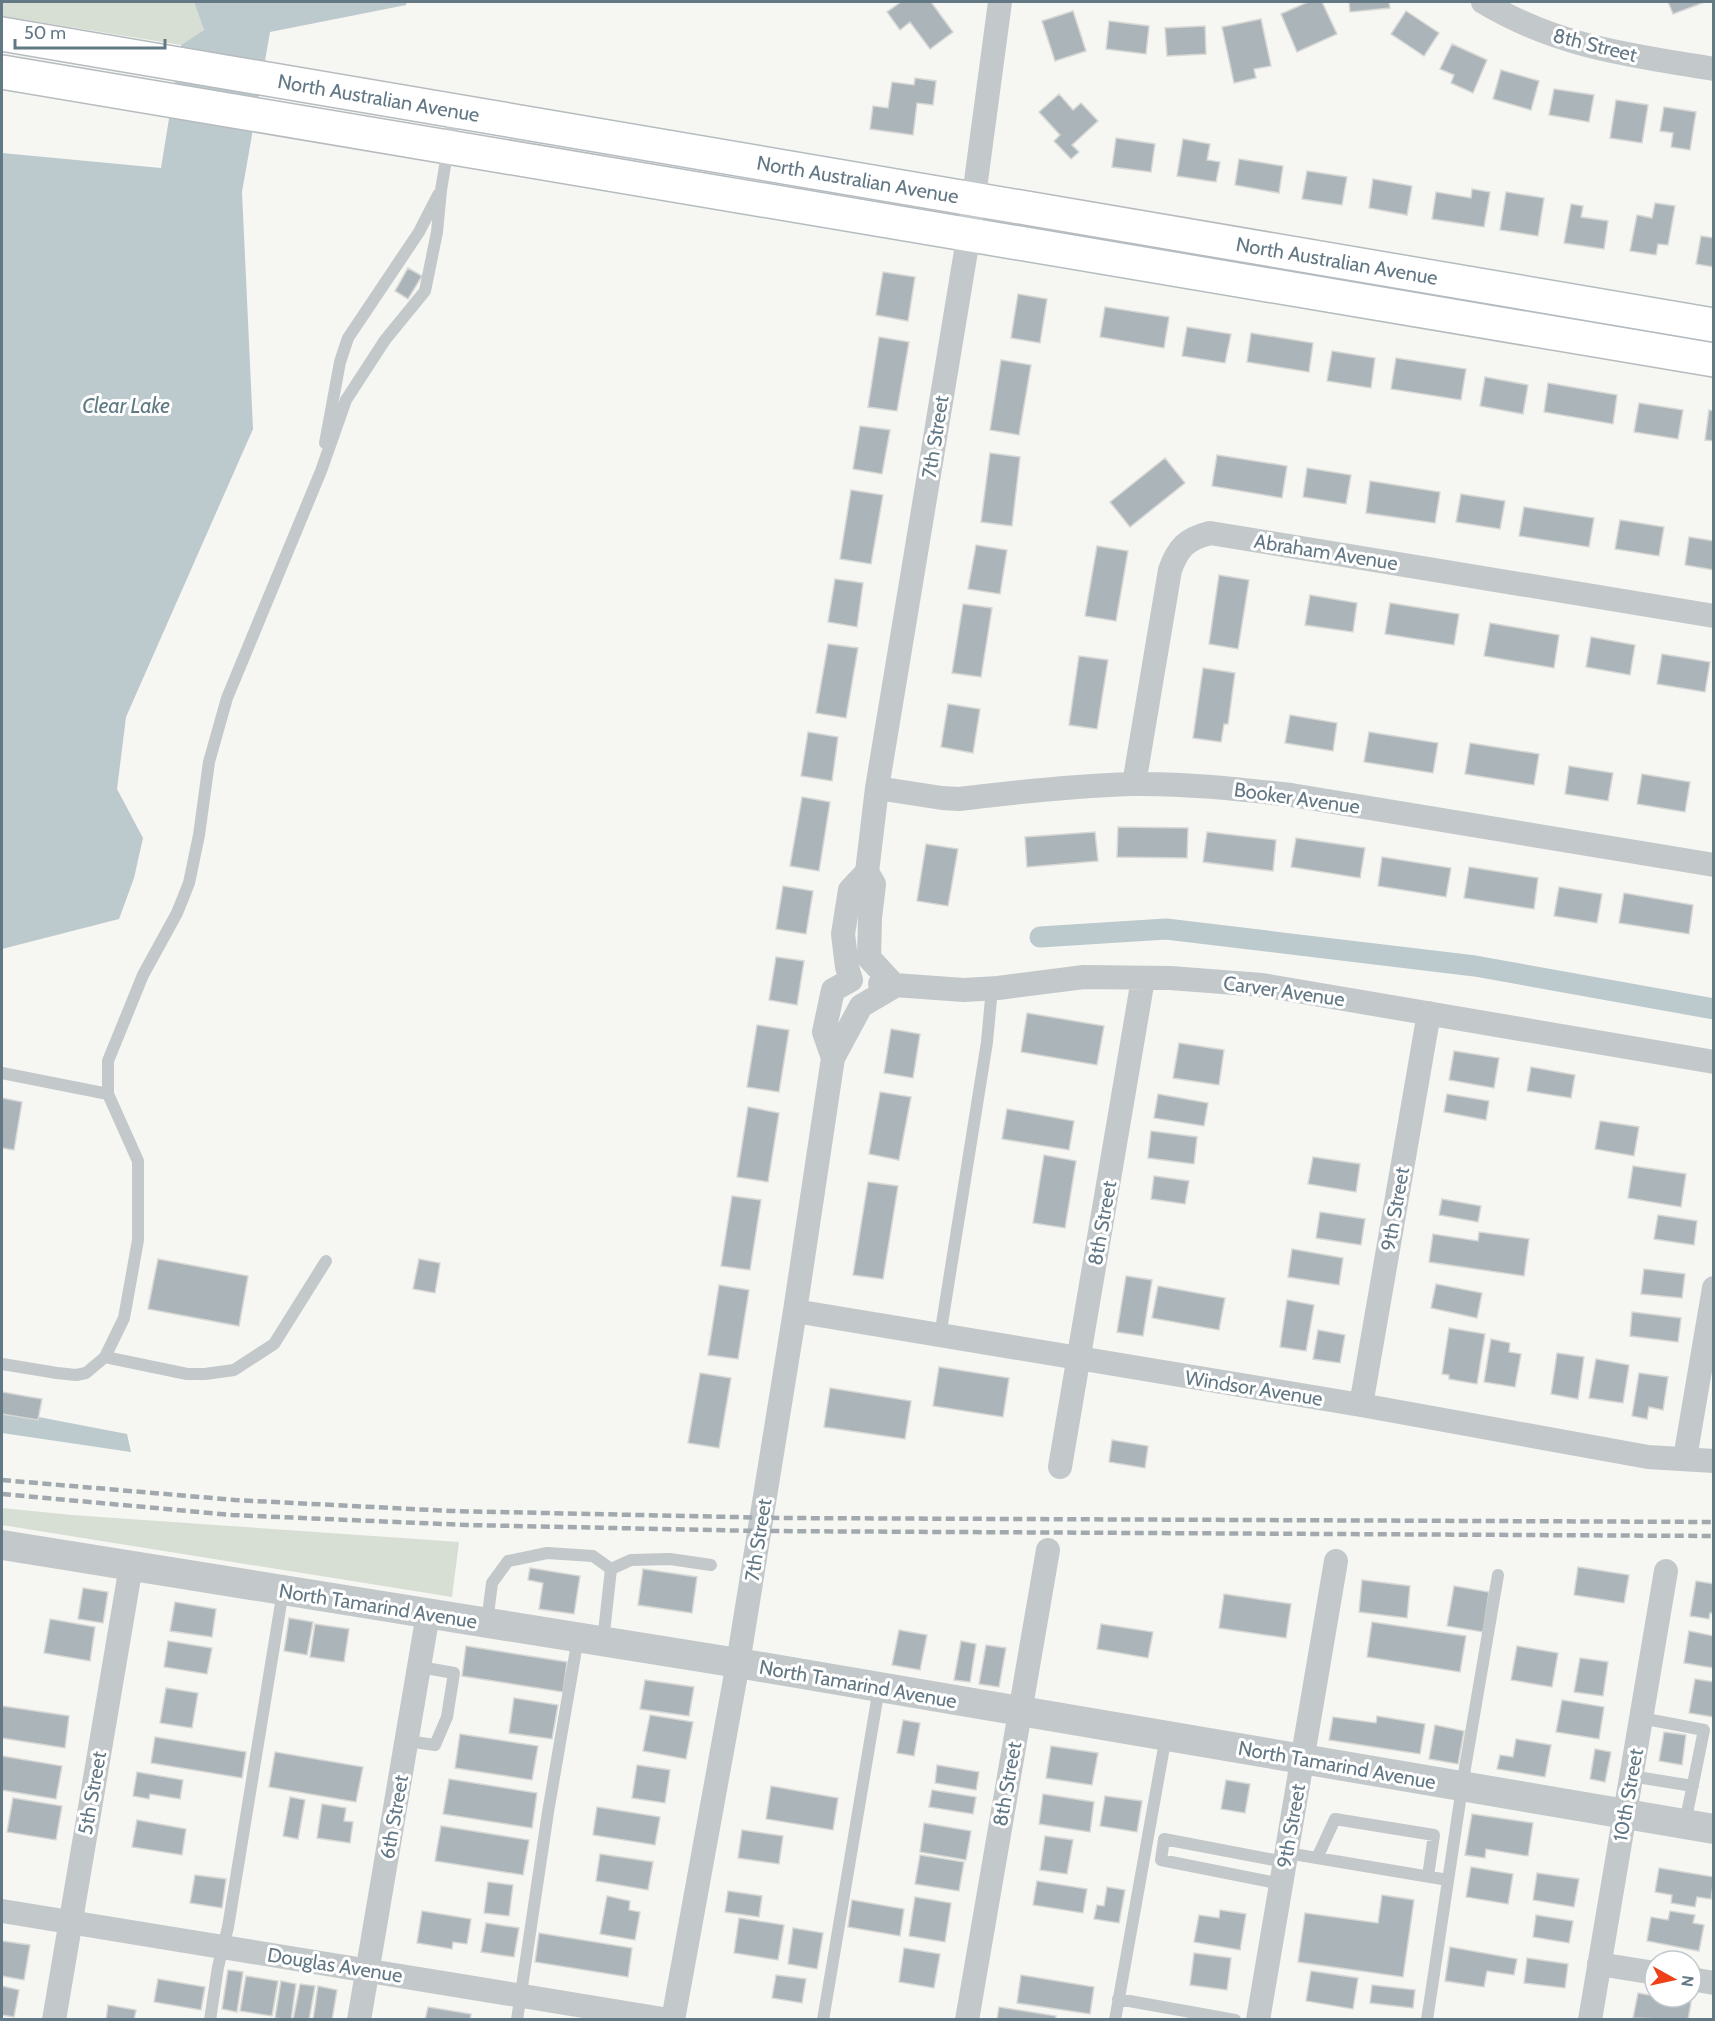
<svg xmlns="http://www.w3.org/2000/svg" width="1715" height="2021" font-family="Cabin,sans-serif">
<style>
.green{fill:#d7ded3}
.water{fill:#bcc9cd}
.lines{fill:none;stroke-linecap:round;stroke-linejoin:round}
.canal{stroke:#bcc9cd;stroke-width:21}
.building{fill:#abb5b9;stroke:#d7d7d5;stroke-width:1.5}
.secondary-casing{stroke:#b5bbbf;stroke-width:36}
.service{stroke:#c3c8ca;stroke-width:12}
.minor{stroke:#c3c8ca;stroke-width:24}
.tertiary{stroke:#c3c8ca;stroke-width:30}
.secondary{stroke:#fff;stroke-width:33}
.rail{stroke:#a1a9ae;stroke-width:4.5;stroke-dasharray:9 4.5;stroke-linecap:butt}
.labels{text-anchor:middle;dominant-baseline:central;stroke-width:6;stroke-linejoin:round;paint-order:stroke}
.street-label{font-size:20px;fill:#637885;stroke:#fff}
.water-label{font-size:21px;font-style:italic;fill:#5f7a82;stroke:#fff}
</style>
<rect width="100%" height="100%" fill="#f6f6f2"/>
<path class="green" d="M2,2H194L204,30L181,45L2,16Z
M2,1508L72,1515L459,1542L452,1597L2,1525Z"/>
<path class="water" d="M194,2H407L406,5L270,32L242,192L253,429L126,717L117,789L143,838L134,878L119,919L2,949V153L161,168L181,45L204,30Z
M2,1410L127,1434L131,1452L2,1433Z"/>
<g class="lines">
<path class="canal" d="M1040,937L1166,929L1475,966L1714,1009"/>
</g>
<path class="building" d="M901,2H931L953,32L930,49L910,22L900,30L887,12Z
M1308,2H1322L1337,34L1297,52L1281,14Z
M1349,2H1389L1390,8L1350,12Z
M1668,2H1705L1673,14Z
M1073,11L1086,51L1055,61L1042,21Z
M1406,11L1439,33L1424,56L1391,34Z
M1261,19L1271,66L1254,69L1256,78L1234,83L1222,27Z
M1109,21L1149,26L1146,54L1106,49Z
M1205,26L1206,54L1167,56L1165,28Z
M1452,44L1487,60L1473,93L1451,83L1454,75L1440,69Z
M1501,70L1539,81L1531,110L1493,99Z
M915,78L936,81L933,105L917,103L913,135L870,129L873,106L888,108L892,82L914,85Z
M1554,89L1594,95L1589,122L1549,115Z
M1059,94L1073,110L1081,103L1098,121L1072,145L1079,152L1071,159L1054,141L1060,135L1039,112Z
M1616,100L1648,105L1642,143L1610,138Z
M1664,107L1696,112L1690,150L1671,147L1673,133L1660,131Z
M1116,138L1155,144L1151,172L1112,167Z
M1183,139L1210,144L1207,160L1220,162L1216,182L1177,176Z
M1239,159L1283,166L1279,193L1235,185Z
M1307,171L1347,177L1342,205L1302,199Z
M1373,179L1412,186L1407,215L1369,208Z
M1472,189L1490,192L1484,227L1432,219L1436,192L1471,198Z
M1506,192L1544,198L1538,236L1500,230Z
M1655,203L1675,206L1668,245L1658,244L1656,255L1630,251L1637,215L1652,218Z
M1571,204L1583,206L1581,217L1608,221L1604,249L1564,243Z
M1701,236L1714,238V267L1696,264Z
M408,268L422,276L408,299L395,291Z
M883,272L915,277L908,321L876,315Z
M1018,294L1047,299L1040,343L1011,338Z
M1105,307L1169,317L1164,348L1100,337Z
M1187,327L1231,334L1225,363L1182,356Z
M1251,333L1313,343L1309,372L1247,362Z
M879,337L909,342L897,411L868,407Z
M1332,351L1375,358L1371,388L1327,381Z
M1396,358L1466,369L1461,400L1391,389Z
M1001,360L1031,365L1019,435L990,430Z
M1485,377L1528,385L1523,414L1480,406Z
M1548,383L1617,395L1613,424L1544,412Z
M1639,403L1683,410L1678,439L1634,432Z
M1709,410L1714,411V441L1705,440Z
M860,426L890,430L882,474L853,469Z
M990,453L1020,457L1012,526L981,522Z
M1217,455L1287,466L1282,498L1212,486Z
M1165,458L1185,483L1130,527L1110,502Z
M1307,468L1351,475L1346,504L1303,497Z
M1370,481L1440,492L1435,523L1366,513Z
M851,490L883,495L871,564L840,559Z
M1461,494L1505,501L1500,529L1456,522Z
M1524,507L1594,518L1589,547L1519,536Z
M1620,520L1664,527L1659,556L1615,549Z
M1689,537L1714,541V570L1685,565Z
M976,545L1007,550L1000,594L968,589Z
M1097,546L1128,551L1116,621L1085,616Z
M1219,575L1249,580L1238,649L1209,644Z
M835,579L863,583L857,627L828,622Z
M1310,595L1357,603L1353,632L1305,625Z
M1390,603L1459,614L1454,645L1385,634Z
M963,604L992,608L981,677L952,673Z
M1490,623L1559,635L1554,668L1484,656Z
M1591,637L1635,645L1630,675L1586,667Z
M828,644L858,648L846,718L816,713Z
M1662,654L1710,662L1705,692L1657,684Z
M1079,656L1108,660L1097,729L1069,725Z
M1203,668L1235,673L1228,724H1224L1221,742L1193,738Z
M948,704L980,709L973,753L941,747Z
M1290,715L1337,723L1333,751L1285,743Z
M808,732L838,737L832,781L801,776Z
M1369,732L1438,743L1433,773L1364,762Z
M1470,743L1539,754L1534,785L1465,774Z
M1569,766L1613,773L1608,801L1565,794Z
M1642,774L1690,782L1685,812L1637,804Z
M802,797L830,802L819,871L790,866Z
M1118,827L1188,828L1187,858L1117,857Z
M1095,832L1098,861L1027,867L1025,837Z
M1207,832L1276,840L1273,871L1203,862Z
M1296,838L1365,848L1360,878L1291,867Z
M926,844L958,849L948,906L917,901Z
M1382,857L1451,868L1446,897L1378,886Z
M1469,867L1538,878L1534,909L1464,898Z
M783,886L813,891L806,934L776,929Z
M1559,887L1602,894L1597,923L1554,916Z
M1624,893L1693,905L1689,934L1619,923Z
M776,957L804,961L797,1005L769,1000Z
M1027,1013L1104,1026L1097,1065L1021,1052Z
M757,1025L789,1030L779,1092L747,1087Z
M891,1029L920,1034L913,1078L884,1073Z
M1179,1043L1224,1050L1219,1085L1173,1078Z
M1454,1051L1499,1058L1494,1088L1449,1080Z
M1531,1067L1575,1075L1571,1098L1527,1091Z
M880,1092L911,1097L899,1160L869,1154Z
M1158,1094L1208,1103L1204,1126L1154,1118Z
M1447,1094L1489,1101L1486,1120L1444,1112Z
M2,1098L22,1102L14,1150L2,1148Z
M748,1107L779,1113L768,1182L737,1177Z
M1007,1109L1074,1121L1069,1150L1002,1139Z
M1600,1121L1639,1127L1634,1156L1595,1149Z
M1151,1131L1197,1137L1194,1164L1148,1158Z
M1044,1155L1076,1161L1065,1228L1033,1223Z
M1313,1157L1360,1164L1356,1192L1308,1184Z
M1633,1166L1686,1174L1681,1207L1628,1198Z
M1154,1176L1189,1181L1185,1204L1151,1199Z
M868,1182L898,1186L883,1279L853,1275Z
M732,1196L761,1200L750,1270L721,1266Z
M1442,1199L1481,1206L1478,1222L1439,1215Z
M1320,1212L1365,1219L1361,1245L1316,1238Z
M1658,1215L1697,1221L1694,1245L1654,1239Z
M1479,1232L1529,1239L1524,1276L1429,1262L1433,1234L1478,1241Z
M1292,1249L1343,1258L1339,1285L1288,1277Z
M158,1259L248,1276L239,1326L148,1309Z
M419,1259L440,1263L435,1293L413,1289Z
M1644,1269L1685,1274L1682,1298L1641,1294Z
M1126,1276L1152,1280L1143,1336L1117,1332Z
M1436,1284L1482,1293L1477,1318L1431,1308Z
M719,1285L749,1290L738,1359L708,1355Z
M1158,1286L1225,1298L1219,1330L1152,1318Z
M1287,1300L1314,1305L1306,1351L1280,1347Z
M1632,1312L1681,1318L1678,1342L1630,1336Z
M1449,1328L1485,1334L1477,1384L1449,1379V1375L1442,1374Z
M1318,1330L1345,1335L1340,1363L1313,1359Z
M1491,1339L1510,1343L1509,1352L1521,1354L1515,1387L1484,1382Z
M1557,1353L1584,1357L1578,1399L1551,1394Z
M1596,1359L1629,1365L1623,1403L1589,1398Z
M939,1367L1009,1378L1003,1417L933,1406Z
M700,1373L731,1378L719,1448L688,1443Z
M1639,1373L1668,1377L1663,1410L1649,1407L1647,1419L1632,1416Z
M830,1388L911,1401L905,1439L824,1427Z
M2,1392L42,1399L38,1420L2,1414Z
M1112,1440L1148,1446L1145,1468L1109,1462Z
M1578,1567L1629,1575L1624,1603L1574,1595Z
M530,1568L580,1576L574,1614L539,1609L543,1583L528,1580Z
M643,1569L697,1577L692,1613L638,1605Z
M1362,1580L1410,1586L1407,1618L1359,1612Z
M1696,1581L1714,1584V1613H1710L1709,1619L1690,1616Z
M1454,1586L1489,1592L1483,1632L1447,1626Z
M83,1588L108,1592L103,1623L78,1619Z
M1224,1594L1291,1604L1286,1638L1219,1628Z
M175,1602L216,1609L212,1637L170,1631Z
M289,1618L313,1622L307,1655L284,1651Z
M50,1619L95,1627L90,1661L44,1653Z
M1372,1622L1466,1636L1460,1672L1367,1657Z
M315,1624L349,1629L344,1662L310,1657Z
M1101,1624L1153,1632L1148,1658L1097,1649Z
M899,1630L927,1635L920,1670L892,1665Z
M1689,1631L1714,1636V1668L1684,1663Z
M168,1641L212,1648L207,1674L164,1667Z
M961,1641L976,1644L970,1682L954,1680Z
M986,1645L1006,1648L999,1687L979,1684Z
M466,1646L567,1662L563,1692L462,1676Z
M1517,1646L1558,1653L1552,1687L1511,1680Z
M1580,1658L1608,1662L1603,1696L1574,1692Z
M1695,1679L1714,1682V1717L1689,1713Z
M645,1680L694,1687L689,1716L640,1709Z
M166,1688L198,1693L192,1728L160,1723Z
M514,1698L558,1705L552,1739L509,1733Z
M1562,1700L1604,1707L1599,1739L1556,1732Z
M2,1706L69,1716L65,1748L2,1738Z
M650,1715L693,1722L686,1759L643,1751Z
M1377,1716L1425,1724L1420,1754L1329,1740L1333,1717L1376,1723Z
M903,1720L920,1723L914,1756L897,1753Z
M1435,1725L1464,1731L1458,1764L1429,1759Z
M1664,1732L1686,1735L1682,1765L1659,1761Z
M460,1734L538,1746L532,1780L455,1768Z
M155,1737L246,1752L242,1778L151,1763Z
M1516,1739L1551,1745L1545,1777L1497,1769L1500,1755L1513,1757Z
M1051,1746L1098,1753L1092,1785L1046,1778Z
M1595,1749L1611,1752L1605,1782L1590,1779Z
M275,1752L363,1767L356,1802L269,1787Z
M2,1756L62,1766L56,1799L2,1790Z
M637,1765L670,1770L665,1803L632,1798Z
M937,1765L979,1772L976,1790L935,1783Z
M137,1772L183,1780L180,1799L150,1794L149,1799L133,1796Z
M449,1779L537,1793L532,1828L443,1814Z
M1226,1780L1250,1784L1245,1813L1221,1809Z
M771,1786L838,1798L833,1830L766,1819Z
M932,1790L976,1797L973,1814L929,1807Z
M1043,1794L1094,1802L1090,1832L1039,1824Z
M1105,1796L1142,1801L1137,1832L1100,1826Z
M290,1797L305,1800L298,1839L283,1836Z
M13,1798L62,1806L56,1840L7,1832Z
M322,1804L346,1808L344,1821L353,1822L350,1843L317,1838Z
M597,1807L660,1817L655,1845L593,1835Z
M1472,1814L1533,1823L1528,1856L1486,1849L1485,1858L1465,1855Z
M137,1820L186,1829L182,1855L132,1847Z
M924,1823L971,1831L966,1860L920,1852Z
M441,1826L529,1840L523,1875L435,1861Z
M742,1830L783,1836L779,1864L738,1858Z
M1045,1836L1073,1840L1067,1874L1040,1870Z
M600,1854L653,1862L648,1890L596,1881Z
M920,1855L964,1862L959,1891L915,1884Z
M1471,1867L1513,1874L1508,1904L1466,1897Z
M1659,1868L1714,1877L1711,1899L1697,1897L1695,1907L1671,1903L1672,1895L1655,1892Z
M1537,1873L1579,1879L1574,1907L1533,1900Z
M195,1875L226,1879L222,1908L190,1903Z
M1037,1881L1087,1889L1083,1913L1033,1905Z
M488,1882L513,1885L509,1916L484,1913Z
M1107,1887L1125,1890L1119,1923L1094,1919L1097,1905L1104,1906Z
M728,1891L762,1896L759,1917L725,1912Z
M1382,1895L1414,1900L1403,1977L1298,1962L1305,1913L1378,1923Z
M607,1896L630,1901L629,1910L640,1912L635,1940L600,1934Z
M915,1897L951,1903L945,1942L909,1936Z
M852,1900L904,1909L900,1936L848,1927Z
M1220,1910L1246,1914L1240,1950L1194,1942L1199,1915L1219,1918Z
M422,1911L471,1919L467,1944L453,1942L452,1949L417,1943Z
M1670,1911L1695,1915L1693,1923L1704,1925L1699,1951L1647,1941L1651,1917L1668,1920Z
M1536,1915L1573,1921L1569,1943L1533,1937Z
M739,1918L784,1925L778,1960L734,1953Z
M486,1923L519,1928L514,1957L481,1952Z
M793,1928L823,1933L817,1969L788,1964Z
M539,1933L632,1948L628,1977L535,1962Z
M2,1941L30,1945L24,1980L2,1976Z
M1450,1947L1517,1959L1514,1975L1487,1971L1484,1987L1445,1981Z
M904,1948L940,1954L934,1988L899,1982Z
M1194,1953L1231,1958L1227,1990L1190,1985Z
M1527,1958L1568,1964L1565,1988L1524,1983Z
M228,1970L243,1972L237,2012L222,2009Z
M1311,1971L1358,1978L1353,2009L1306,2001Z
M776,1975L806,1979L802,2003L772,1998Z
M1021,1975L1094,1987L1090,2014L1017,2003Z
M246,1976L278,1981L272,2016L240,2011Z
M158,1979L205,1987L201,2010L154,2002Z
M281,1981L296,1984L291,2020L275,2018Z
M300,1984L315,1986L309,2020H293Z
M1372,1985L1415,1990L1413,2008L1370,2003Z
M2,1986L19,1990L14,2017L2,2015Z
M318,1986L337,1990L332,2020H313Z
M1638,1993L1691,2002L1688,2020L1633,2018Z
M108,2005L136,2010L134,2020H106Z
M428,2007L471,2014L470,2020H425Z
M999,2007L1056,2016L1055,2020H997Z"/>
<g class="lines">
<defs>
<g id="secondary">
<path id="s1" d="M2,34L1714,325"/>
<path d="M2,72L1714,360"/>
</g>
</defs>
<use href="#secondary" class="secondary-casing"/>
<path class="service" d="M325,443L340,362L348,338L419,232L438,195
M2,1073L108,1094
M940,1336L987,1042L992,988
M105,1357L187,1374H205L234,1370L274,1344L326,1261
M2,1364L57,1373L76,1375L86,1373L105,1357L124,1318L138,1240V1161L108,1094V1061L143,975L177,913L189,883L199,835L209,762L227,698L321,471L346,400L385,340L425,291L437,232L441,190L454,112
M611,1569L631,1560L670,1559L711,1565
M487,1622L492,1583L508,1561L547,1553L593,1556L611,1569L603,1641
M1641,1718L1704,1730L1685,1823
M407,1741L435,1745L447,1717L454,1673L420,1667
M1631,1776L1693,1786
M1287,1853L1448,1880
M1317,1858L1335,1819L1434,1835L1428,1876
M1281,1884L1161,1860L1164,1839L1285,1862
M1118,1999L1235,2020
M210,2020L218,1967L228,1927L283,1591
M517,2020L548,1812L578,1638
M823,2020L879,1688
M1115,2020L1166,1736
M1427,2020L1465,1768L1498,1575"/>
<path class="minor" d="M1483,2C1558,47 1629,55 1714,69
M1134,784L1170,570C1178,548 1186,539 1210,533L1714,616
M877,788L942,798L959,799C1016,792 1073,786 1131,784C1184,783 1238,789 1291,795L1714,865
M851,980L847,967L843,934L850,890L867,872L877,788L969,233L1000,2
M880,984L964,990L998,988L1084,977L1170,978L1262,985L1714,1062
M833,1058L824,1032L833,990L851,980
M795,1311L1361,1405L1648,1457L1714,1461
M1361,1405L1429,1013
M1685,1458L1714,1288
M1060,1467L1143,979
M2,1911L669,2020
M1599,1964L1655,1973
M1691,1979L1714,1983
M54,2020L131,1566
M359,2020L428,1614
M673,2020L738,1663L795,1311L833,1058L861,1006L895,986L869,958L870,918L874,884L867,872
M967,2020L1048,1550
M1258,2020L1336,1561
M1590,2020L1666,1571"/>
<path class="tertiary" d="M2,1545L738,1663L1714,1829"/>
<use href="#secondary" class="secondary"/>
<path class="rail" d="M2,1480L235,1500L451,1511L780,1518L1714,1522
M2,1494L232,1515L467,1525L760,1531L1714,1536"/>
</g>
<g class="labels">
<g class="street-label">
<text transform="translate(1595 45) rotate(14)">8th Street</text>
<text stroke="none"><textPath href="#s1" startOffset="382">North Australian Avenue</textPath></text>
<text stroke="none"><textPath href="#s1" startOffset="868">North Australian Avenue</textPath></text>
<text stroke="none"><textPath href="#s1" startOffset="1354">North Australian Avenue</textPath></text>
<text transform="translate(935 437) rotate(-81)">7th Street</text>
<text transform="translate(1326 552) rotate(9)">Abraham Avenue</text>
<text transform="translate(1297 798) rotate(8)">Booker Avenue</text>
<text transform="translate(1284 991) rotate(8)">Carver Avenue</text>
<text transform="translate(1395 1209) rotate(-80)">9th Street</text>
<text transform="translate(1102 1223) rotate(-80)">8th Street</text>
<text transform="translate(1254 1388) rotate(9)">Windsor Avenue</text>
<text transform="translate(758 1540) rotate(-81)">7th Street</text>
<text transform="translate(378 1606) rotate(9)">North Tamarind Avenue</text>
<text transform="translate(858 1684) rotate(10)">North Tamarind Avenue</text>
<text transform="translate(1337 1765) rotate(10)">North Tamarind Avenue</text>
<text transform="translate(1007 1784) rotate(-80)">8th Street</text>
<text transform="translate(92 1793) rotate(-80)">5th Street</text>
<text transform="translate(1628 1795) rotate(-80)">10th Street</text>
<text transform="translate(394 1817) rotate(-80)">6th Street</text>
<text transform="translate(1291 1826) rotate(-80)">9th Street</text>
<text transform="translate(335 1965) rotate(9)">Douglas Avenue</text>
</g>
<g class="water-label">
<text x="126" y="405">Clear Lake</text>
</g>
</g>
<rect width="1715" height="2021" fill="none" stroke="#637885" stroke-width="6"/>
<g transform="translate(1673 1979) rotate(98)"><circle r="28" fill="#ffffff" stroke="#c1c9ce" stroke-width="1.5"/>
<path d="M0-4.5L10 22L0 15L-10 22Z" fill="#ee411a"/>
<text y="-9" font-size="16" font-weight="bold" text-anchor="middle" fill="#637885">N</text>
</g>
<path d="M15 39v9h150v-9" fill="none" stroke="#637885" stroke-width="3"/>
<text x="24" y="39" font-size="18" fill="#637885" stroke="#ffffff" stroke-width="4.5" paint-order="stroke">50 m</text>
</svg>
